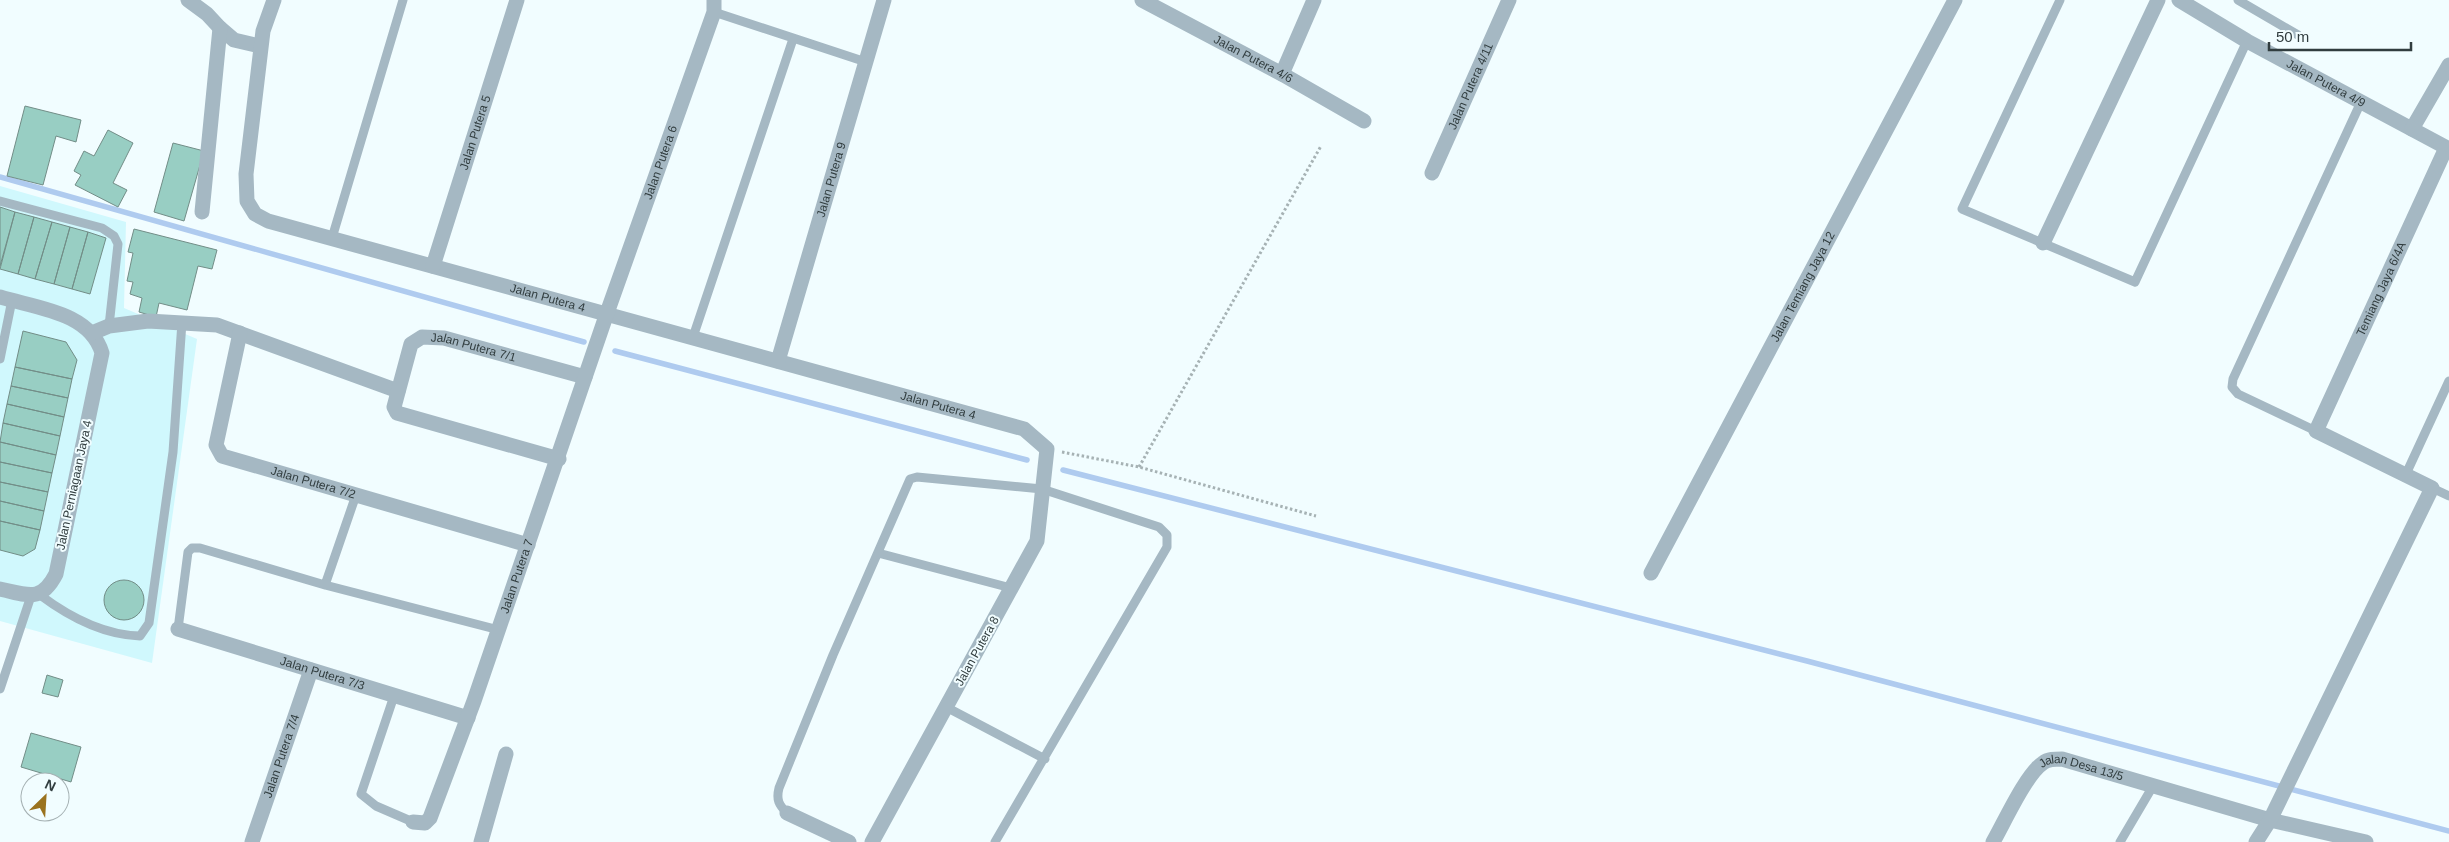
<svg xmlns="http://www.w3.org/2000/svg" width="2449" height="842" font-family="Arial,sans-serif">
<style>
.built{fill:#d0f8fd}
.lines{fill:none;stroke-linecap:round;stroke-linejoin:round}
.stream{stroke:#afcbef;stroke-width:5.5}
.building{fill:#98cec3;stroke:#728d87}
.path{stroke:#a6b2b4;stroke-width:3;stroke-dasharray:2.5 2.5;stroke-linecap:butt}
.lane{stroke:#a5b8c3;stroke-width:9}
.street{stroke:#a5b8c3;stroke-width:15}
.labels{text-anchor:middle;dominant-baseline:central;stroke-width:4;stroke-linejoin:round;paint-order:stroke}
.street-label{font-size:12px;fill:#313d3f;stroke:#f1fdff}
</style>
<rect width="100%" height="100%" fill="#f1fdff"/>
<path class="built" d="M0,186L126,222L124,308L197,339L152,663L0,621Z"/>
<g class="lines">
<path class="stream" d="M0,177L584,342
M615,351L1027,460
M1063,470L1807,661L2449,831"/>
</g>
<path class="building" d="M25,106L81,120L76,142L56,136L43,185L7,176Z
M108,130L133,143L113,183L127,190L118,207L75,185L81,175L74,171L84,151L94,156Z
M173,143L204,151L184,221L154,212Z
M0,207L15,212L0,266Z
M15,212L34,217L18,274L0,269Z
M34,217L52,222L35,279L18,274Z
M52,222L70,227L54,284L35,279Z
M70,227L88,232L72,289L54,284Z
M134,229L217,250L212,269L198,266L187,310L159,303L156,317L139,312L142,298L130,294L133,282L127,281L133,253L128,252Z
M88,232L106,238L90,294L72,289Z
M23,331L66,342L77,360L72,379L15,367Z
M15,367L72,379L68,398L11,386Z
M11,386L68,398L64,417L7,404Z
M7,404L64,417L60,436L3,423Z
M3,423L60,436L56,455L0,442Z
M0,442L56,455L52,473L0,462Z
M0,462L52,473L48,492L0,482Z
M0,482L48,492L44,511L0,501Z
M0,501L44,511L40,530L0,521Z
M0,521L40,530L35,549L23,556L0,550Z
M104 600a20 20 0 1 1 40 0a20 20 0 1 1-40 0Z
M47,675L63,680L58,697L42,693Z
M31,733L81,747L71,782L21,767Z"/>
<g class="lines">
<path class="path" d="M1062,452L1139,467L1316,516
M1139,467L1321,146"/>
<path class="lane" d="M2060,0L1962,209L2135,282L2247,41
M2238,0L2298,35
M714,12L866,62
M0,201L102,228L114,236L118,244L109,326
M332,238L403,0
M693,337L793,39
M0,359L12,300
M2316,431L2238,394L2232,387L2233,379L2361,102
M2406,474L2449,381
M2432,488L2449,496
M878,553L1011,588
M325,585L356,495
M40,595C68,616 104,635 140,636L149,623L173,452L182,322
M178,629L188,552L192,548H200L325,585L499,630
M0,689L31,596
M394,696L361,794L376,806L413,822
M946,707L1045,759
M787,813C779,805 776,800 779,788L833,655L910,479L917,477L1042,489L1159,527L1167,535V547L995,842
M2120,842L2153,786"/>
<g class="street">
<path d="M188,0L207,14L220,28L234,40L260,46"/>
<path id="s1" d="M274,0L263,31L246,174L247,201L255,214L268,221L1024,429L1047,449L1037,541L872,842"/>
<path id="s2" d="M1142,0L1282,74L1364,121"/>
<path id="s3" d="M2179,0L2247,41L2449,149"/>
<path d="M1282,74L1314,0"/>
<path d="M2412,129L2449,65"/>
<path id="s4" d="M1432,173L1509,0"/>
<path d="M202,212L220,28"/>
<path d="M2043,243L2158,0"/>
<path id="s5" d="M433,266L517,0"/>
<path d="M0,297C36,308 90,312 102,353L56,574C41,603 28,595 0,589"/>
<path d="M92,333L109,326L148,321L217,325L398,391"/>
<path id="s6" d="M240,333L216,445L222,456L528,545"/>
<path id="s7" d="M778,361L884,0"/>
<path id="s8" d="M559,459L397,413L394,407L411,344L422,337L444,338L585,377"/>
<path id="s9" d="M1651,573L1955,0"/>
<path id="s10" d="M178,629L468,718"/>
<path d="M787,813L849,842"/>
<path id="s11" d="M413,822L425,823L430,818L474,701L607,313L714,12V0"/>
<path id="s12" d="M252,842L311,670"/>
<path d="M481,842L506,754"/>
<path id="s13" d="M1993,842C2004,823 2026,774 2043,763C2048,759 2055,759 2062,759L2270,820L2366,842"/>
<path id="s14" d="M2256,842L2270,820L2432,488L2316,431L2446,148"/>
</g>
</g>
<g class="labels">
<g class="street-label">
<text stroke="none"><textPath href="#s2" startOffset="126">Jalan Putera 4/6</textPath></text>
<text stroke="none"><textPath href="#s3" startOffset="169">Jalan Putera 4/9</textPath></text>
<text stroke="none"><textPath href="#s4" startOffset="95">Jalan Putera 4/11</textPath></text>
<text stroke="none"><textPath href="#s5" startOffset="140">Jalan Putera 5</textPath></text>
<text stroke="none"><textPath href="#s11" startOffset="714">Jalan Putera 6</textPath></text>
<text stroke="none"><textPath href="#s7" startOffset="189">Jalan Putera 9</textPath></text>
<text stroke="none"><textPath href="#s9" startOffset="324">Jalan Temiang Jaya 12</textPath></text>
<text stroke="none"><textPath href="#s14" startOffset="681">Temiang Jaya 6/4A</textPath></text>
<text stroke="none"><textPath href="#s1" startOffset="524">Jalan Putera 4</textPath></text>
<text stroke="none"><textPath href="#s8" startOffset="306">Jalan Putera 7/1</textPath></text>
<text stroke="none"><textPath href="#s1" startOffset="929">Jalan Putera 4</textPath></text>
<text stroke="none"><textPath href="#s6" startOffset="222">Jalan Putera 7/2</textPath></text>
<text transform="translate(74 485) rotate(-78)">Jalan Perniagaan Jaya 4</text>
<text stroke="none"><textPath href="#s11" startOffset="276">Jalan Putera 7</textPath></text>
<text transform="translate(977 651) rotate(-61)">Jalan Putera 8</text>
<text stroke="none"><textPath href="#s10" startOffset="151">Jalan Putera 7/3</textPath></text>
<text stroke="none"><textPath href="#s12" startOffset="91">Jalan Putera 7/4</textPath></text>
<text stroke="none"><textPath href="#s13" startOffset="134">Jalan Desa 13/5</textPath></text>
</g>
</g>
<g transform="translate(45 797) rotate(25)"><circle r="24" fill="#f1fdff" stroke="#a4b0b2"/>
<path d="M0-4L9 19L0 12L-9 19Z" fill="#9a731f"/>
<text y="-8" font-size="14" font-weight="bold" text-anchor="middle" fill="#313d3f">N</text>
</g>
<path d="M2269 42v8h142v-8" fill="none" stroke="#313d3f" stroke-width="2.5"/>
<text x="2276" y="42" font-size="15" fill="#313d3f" stroke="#f1fdff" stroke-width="4" paint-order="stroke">50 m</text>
</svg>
